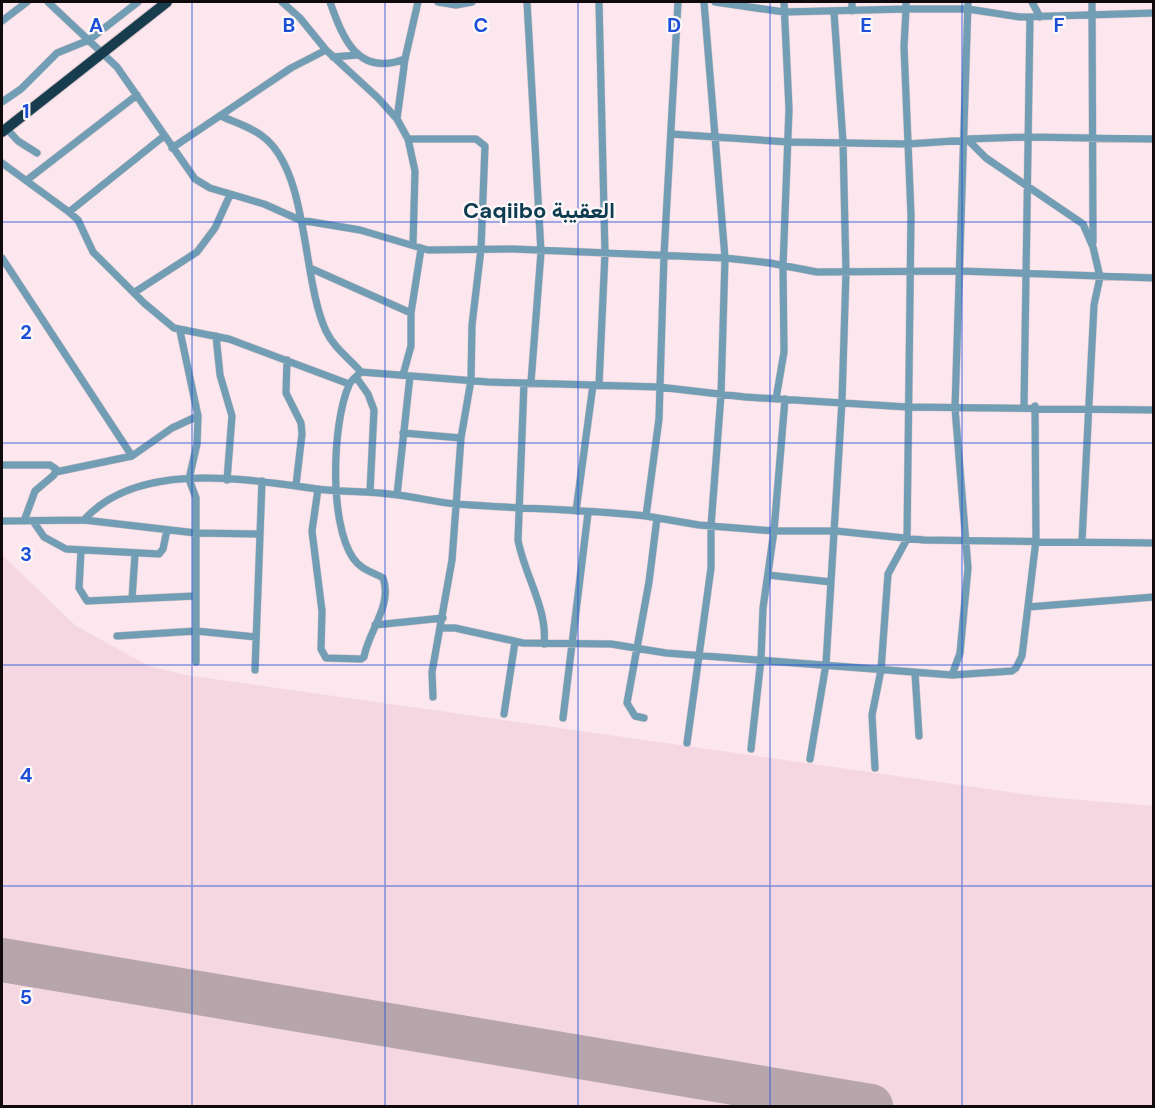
<svg xmlns="http://www.w3.org/2000/svg" width="1155" height="1108" font-family="'DM Sans',Vazirmatn,sans-serif">
<style>
.built{fill:#f4d7e1}
.lines{fill:none;stroke-linecap:round;stroke-linejoin:round}
.runway{stroke:#b6a6ac;stroke-width:44}
.minor-casing{stroke:#d6c4c9;stroke-width:8}
.highway-casing{stroke:#d6c4c9;stroke-width:12}
.minor{stroke:#719db5;stroke-width:7}
.highway{stroke:#173c4e;stroke-width:10}
.grid{fill:none;stroke:#1d4ed8;stroke-width:1.5;stroke-opacity:0.55}
.labels{text-anchor:middle;dominant-baseline:central;stroke-width:4.5;stroke-linejoin:round;paint-order:stroke}
.district-label{font-size:22px;font-weight:bold;fill:#0d3b4f;stroke:#fdf9fa}
.grid-label{font-size:20px;text-anchor:middle;font-weight:bold;fill:#1d4ed8;stroke:#fdf9fa;stroke-width:4.5;stroke-linejoin:round;paint-order:stroke}
</style>
<rect width="100%" height="100%" fill="#fbe7ed"/>
<path class="built" d="M2,555L76,626L149,666L186,675L1045,797L1153,806V1106H2Z"/>
<g class="lines">
<path class="runway" d="M2,960L871,1106"/>
<defs>
<path id="minor" d="M48,2L117,67L195,179L210,188L264,204L300,220L360,230L428,250L513,249L725,258L770,263L817,272L960,271L1154,278
M282,2L300,18L326,50L378,98L397,119L408,139H476L485,146L481,249L472,325L471,380L461,438L452,560L432,672L433,697
M330,2C343,39 358,77 405,59
M438,2L456,5L472,2
M527,2L541,252L531,382
M715,2L784,12L906,9L904,47L911,215L907,539L888,574L881,670L872,715L875,768
M852,2V11
M906,2V9H968L1020,17L1154,13
M1032,2L1040,17
M1092,2L1093,242
M2,21L27,2
M333,57L357,55
M2,102L21,89L57,53L89,40L138,2
M221,116C236,123 254,128 266,139C309,177 302,279 326,331C334,348 349,358 361,372
M397,119L405,59L418,2
M6,128L18,141L37,153
M671,134L788,142L908,144L968,140L986,158L1083,224L1093,247L1100,277L1094,305L1082,541
M408,139L415,171L413,245
M967,139L1028,137L1154,139
M172,148L291,68L326,50
M2,163L69,212L78,220L93,252L144,303L174,328L229,339L349,384
M27,180L137,95
M69,212L164,136
M2,258L132,456
M310,268L411,313
M135,292L197,252L215,228L230,195
M180,331L198,416L197,444L189,479L196,498V662
M216,336L220,375L232,416L227,480
M287,360L286,393L301,423L302,434L296,485
M403,375L411,346V313L421,249
M356,377L368,394L374,410L370,492
M524,383L518,540C524,574 548,609 544,644
M599,385L605,253L599,2
M776,399L784,352L783,267L789,109L784,2
M1024,406L1030,17
M403,433L461,438
M2,465H50L56,469L54,475L35,491L24,521
M56,472L132,456L172,428L198,416
M318,489L312,531L322,611L321,649L326,658L361,659L364,657C368,632 393,605 383,578C373,572 361,570 353,558C329,523 332,424 349,385C351,380 357,376 361,372L488,382L659,387L745,397L907,407L1154,410
M397,495L410,376
M576,511L593,385
M646,516L699,525L774,531H836L924,540L1154,543
M84,520L196,533L260,534
M2,521L84,520C137,460 246,479 317,489C341,492 365,491 389,494C412,496 434,502 456,504C520,509 583,509 646,516L659,419L664,255L678,2
M33,521L44,537L66,549L159,554L163,549L167,530
M81,551L79,588L87,601L195,596
M768,575L831,582
M132,599L135,554
M1028,607L1154,597
M375,625L443,618
M441,628H455L523,643L611,644L666,653L952,675L960,653L968,568L955,408L968,2
M117,636L196,631L256,637
M255,670L262,481
M915,673L919,736
M952,675L1012,671L1016,668L1022,656L1036,540L1035,406
M504,714L515,642
M563,718L588,513
M644,718L635,716L627,703L649,582L657,518
M687,743L711,568V526L721,395L725,258L704,2
M751,749L761,659L763,608L774,531L785,399
M810,759L826,664L842,401L846,272L843,142L834,12"/>
<path id="highway" d="M2,132L167,2"/>
</defs>
<use href="#minor" class="minor-casing"/>
<use href="#highway" class="highway-casing"/>
<use href="#minor" class="minor"/>
<use href="#highway" class="highway"/>
</g>
<path class="grid" d="M192,2V1106M385,2V1106M578,2V1106M770,2V1106M962,2V1106M2,222H1154M2,443H1154M2,665H1154M2,886H1154"/>
<g class="labels">
<g class="district-label">
<text x="539" y="210">Caqiibo العقيبة</text>
</g>
</g>
<g class="grid-label">
<text x="96" y="32">A</text>
<text x="289" y="32">B</text>
<text x="481" y="32">C</text>
<text x="674" y="32">D</text>
<text x="866" y="32">E</text>
<text x="1059" y="32">F</text>
<text x="26" y="118">1</text>
<text x="26" y="339">2</text>
<text x="26" y="561">3</text>
<text x="26" y="782">4</text>
<text x="26" y="1004">5</text>
</g>
<rect width="1155" height="1108" fill="none" stroke="#110a0d" stroke-width="6"/>
</svg>
